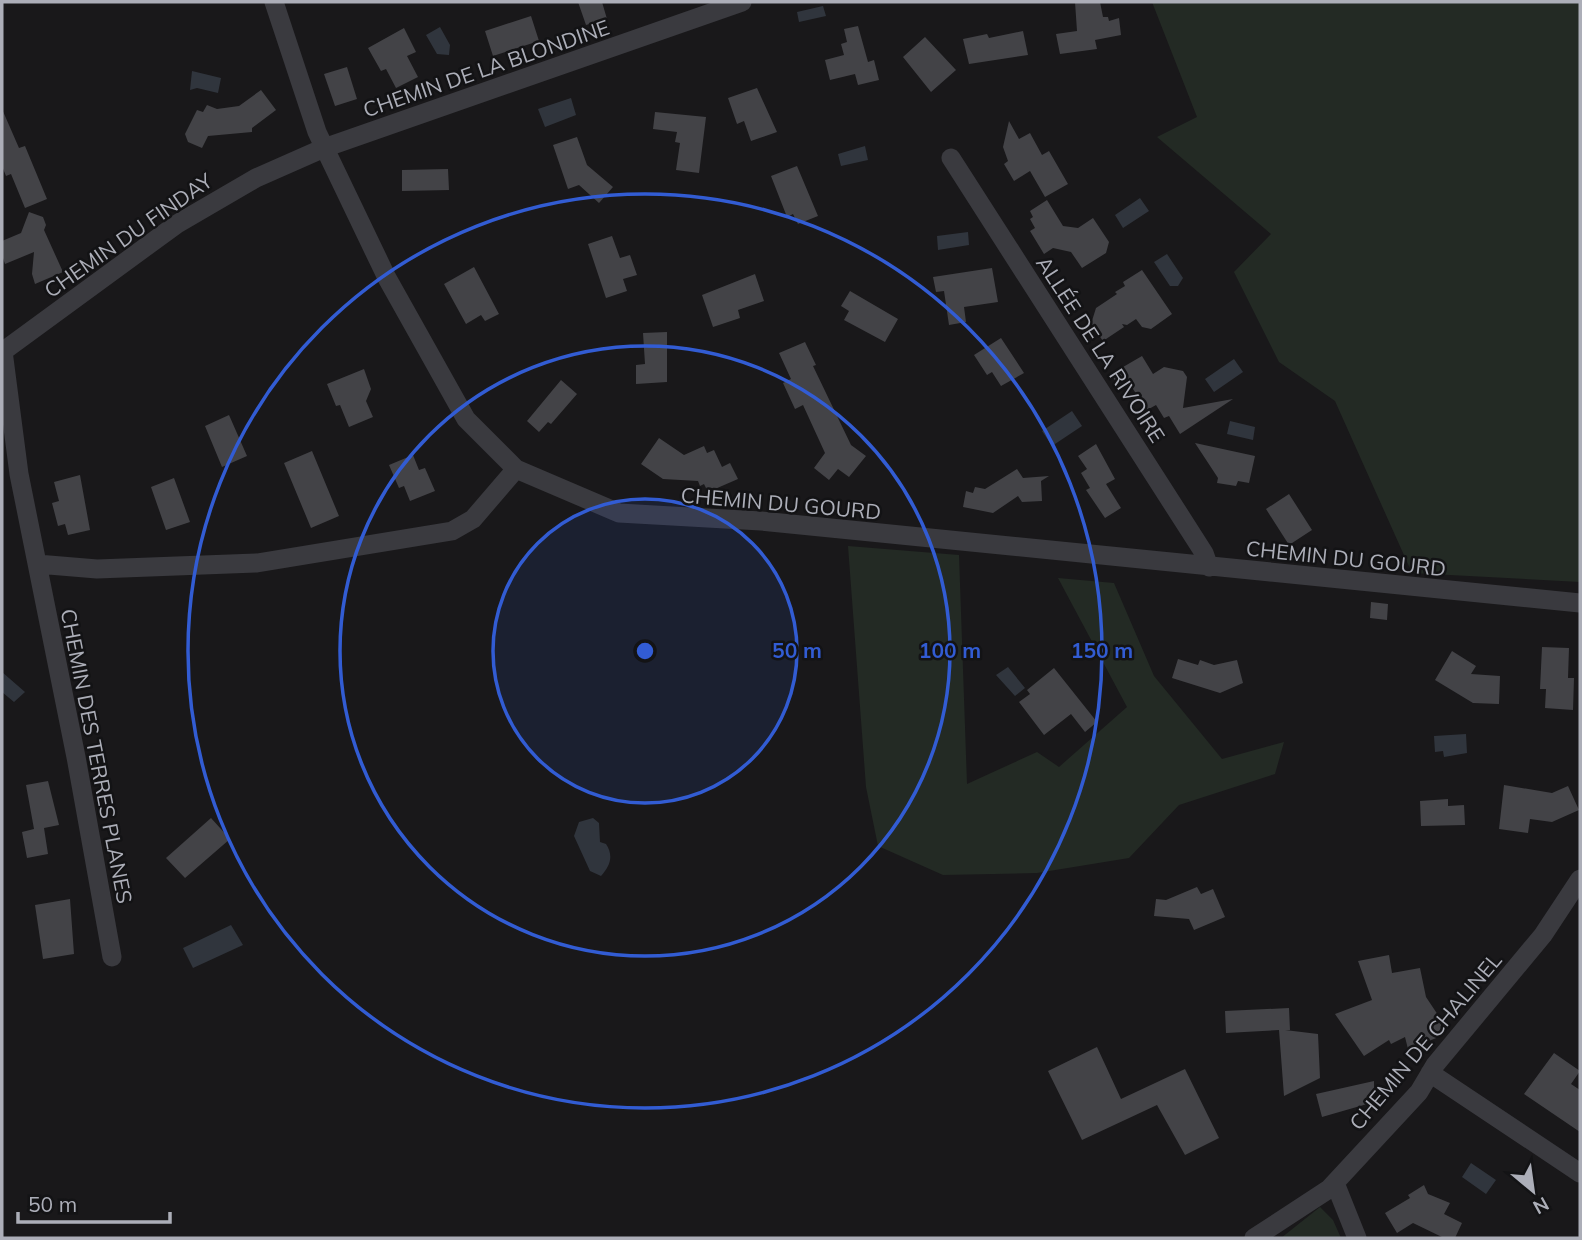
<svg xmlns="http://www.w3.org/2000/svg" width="1582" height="1240" font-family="Mulish,sans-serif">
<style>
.green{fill:#232a24}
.water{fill:#30353d}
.building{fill:#434347}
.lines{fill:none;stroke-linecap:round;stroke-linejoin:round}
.minor{stroke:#3a3a3f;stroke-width:19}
.ring{fill:none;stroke:#325cd3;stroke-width:3.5}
.labels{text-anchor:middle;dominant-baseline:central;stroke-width:5;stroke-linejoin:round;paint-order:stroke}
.street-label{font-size:21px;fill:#acaeb8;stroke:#131315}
.centre{fill:#325cd3;stroke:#131315;stroke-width:3.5}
.ring-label{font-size:21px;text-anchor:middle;font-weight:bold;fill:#325cd3;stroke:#131315;stroke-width:5;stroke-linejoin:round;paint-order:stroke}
</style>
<rect width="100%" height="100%" fill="#19181a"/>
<path class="green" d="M1152,2H1580V582L1412,573L1335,401L1279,362L1234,272L1271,234L1157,137L1197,117Z
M848,546L959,555L967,784L1037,752L1059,767L1127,707L1058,578L1114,583L1154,676L1222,759L1284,742L1275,774L1179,805L1129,858L1037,873L943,875L878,846L866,787Z
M1320,1207L1333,1220L1341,1238H1281Z"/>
<path class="water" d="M823,6L826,16L799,22L797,12Z
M440,27L450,45L449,55L437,54L426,35Z
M192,71L221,78L218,93L197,88L190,90Z
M571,98L576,115L545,127L538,109Z
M865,146L868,160L841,166L838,154Z
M1140,198L1149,211L1123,228L1115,215Z
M968,232L969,245L938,250L937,236Z
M1167,254L1183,278L1178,286H1170L1154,262Z
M1234,359L1243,372L1214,392L1205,379Z
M1072,411L1082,426L1052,446L1042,431Z
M1230,421L1255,427L1253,440L1227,434Z
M1008,667L1025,688L1015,696L996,675Z
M2,672L25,692L14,702L2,692Z
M1466,734L1467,753L1444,757L1443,751L1435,752L1434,736Z
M593,818L599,823L600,842L606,844C614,856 610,866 601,876L590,871L574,836L579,822Z
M231,925L243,945L193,968L183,948Z
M1471,1163L1496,1180L1486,1194L1462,1177Z"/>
<path class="building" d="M578,2H602L607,19L586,25Z
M1075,2H1100L1103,17H1108L1109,21L1119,18L1121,35L1095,40L1097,49L1060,54L1056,34L1077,31Z
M531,16L539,41L493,56L485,31Z
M858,26L868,62L874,60L879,80L858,85L855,74L830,80L825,60L844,55L841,44L847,42L844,29Z
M404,28L416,52L407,56L418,77L396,88L386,69L381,71L368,48Z
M1023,31L1028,55L969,64L963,39L987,34L989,38Z
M925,37L956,70L931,92L903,57Z
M347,67L357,99L335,106L324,74Z
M757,88L777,132L751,141L744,121L737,124L728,98Z
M261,90L276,110L252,128V132L208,136L202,148L188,142L185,134L197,110L203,112L207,105L217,109L239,106Z
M2,109L19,148L25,146L47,199L25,208L11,174L6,176L2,166Z
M655,112L706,117L699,173L676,170L680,143L675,142L677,132L653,129Z
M1009,121L1019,139L1030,133L1042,155L1049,151L1068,184L1045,197L1030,171L1014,181L1004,164L1008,161L1003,147Z
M577,137L587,165L613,187L599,203L579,185L568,189L553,145Z
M797,166L818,216L798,224L793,214L787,217L771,176Z
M448,169L449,190L402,191V170Z
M1047,200L1063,226L1078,228L1093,218L1109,242L1106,253L1082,268L1071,252L1053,248L1044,254L1030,231L1035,228L1030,219L1033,217L1030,211Z
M29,212L43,217L46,225L44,230L63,272L35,284L32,274L34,252L5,264L2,255V241L21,233Z
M612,236L620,258L630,255L637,275L623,279L627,291L606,298L588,244Z
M474,267L499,314L485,321L481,315L466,324L444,284Z
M992,268L998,302L964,307L966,322L949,325L944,291L936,292L933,277Z
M1142,270L1172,314L1151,329L1142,327L1136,319L1127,325L1122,324L1124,327L1103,341L1091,324L1096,308L1117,294L1115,292L1125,286L1123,282Z
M755,274L764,301L738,310L740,318L713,327L702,295Z
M850,291L898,319L885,342L844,320L849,311L841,306Z
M667,332V382L636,384V365L645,364L643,333Z
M1001,338L1024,373L1001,386L992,372L987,375L974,355Z
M805,342L816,365L813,366L851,445L866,456L849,477L838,469L829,480L814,468L825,453L803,405L795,409L783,383L791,379L779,353Z
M1142,356L1153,374L1164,367L1183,371L1187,377L1183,408L1233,399L1180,434L1169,416L1164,418L1156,405L1147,410L1129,383L1120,389L1111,374Z
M364,369L371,389L366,401L373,417L349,427L340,405L336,406L327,384Z
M561,380L577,394L551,424L548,422L539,432L527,421Z
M229,415L247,456L222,467L205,426Z
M659,438L684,455L704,446L707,453L714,450L722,467L730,463L738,479L708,492L704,484L700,486L698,481L663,479L641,464Z
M1195,443L1255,456L1249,483L1238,481L1236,486L1217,483L1218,478Z
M1096,444L1115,479L1106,484L1121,508L1105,518L1086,490L1090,488L1081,473L1087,469L1078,456Z
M312,451L339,516L311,528L284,463Z
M413,455L419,470L425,468L435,491L410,501L404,486L399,488L389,465Z
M1017,469L1023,478L1049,476L1041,481L1042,501L1022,502L1018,496L993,513L963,507L966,491L973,493L975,487L985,489Z
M80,475L90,530L68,535L65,524L58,526L52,503L59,501L54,482Z
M174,478L190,522L166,530L151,487Z
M1289,494L1312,530L1289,545L1266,509Z
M1371,602L1388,604L1387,620L1370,618Z
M1542,647L1569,648L1568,678H1574L1573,710L1545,708L1546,689H1540Z
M1452,651L1476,666L1471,674L1500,676L1499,704L1473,703L1435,680Z
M1178,659L1198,665L1200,660L1214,665L1237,660L1243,683L1220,693L1172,678Z
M1054,668L1097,722L1085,732L1071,714L1044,735L1019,702L1030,694L1027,690Z
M48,781L59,825L44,828L48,854L27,858L22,832L34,829L26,785Z
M1504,785L1552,793L1568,786L1579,810L1552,822L1530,819L1528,833L1499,829Z
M1448,799V806L1464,805L1465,825L1421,826L1420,801Z
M211,818L230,839L185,878L166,858Z
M1197,887L1201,894L1213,889L1225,917L1194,930L1189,919L1154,916L1156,899L1166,900Z
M70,899L74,954L43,959L35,905Z
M1389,955L1392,973L1420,968L1426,997L1438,1015L1444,1035L1408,1049L1405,1037L1391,1044L1389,1040L1364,1056L1335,1014L1372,1000L1358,961Z
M1289,1008L1290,1030H1285L1318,1034L1320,1078L1284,1096L1279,1030L1226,1033L1225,1011Z
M1097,1047L1121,1099L1185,1069L1219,1138L1185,1155L1157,1105L1082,1140L1048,1071Z
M1554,1053L1580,1071L1571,1084L1580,1090V1132L1524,1094Z
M1374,1081V1102L1322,1117L1316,1094Z
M1424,1185L1428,1194L1450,1203L1444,1214L1462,1223L1455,1238H1444L1413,1223L1397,1233L1385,1213L1410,1198L1408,1195Z"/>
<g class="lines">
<path class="minor" d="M274,2L317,132L387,278L466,419L516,469L619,513L761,521L1580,603
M951,158L1204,553L1209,567
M3,351L19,474L76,757L112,957
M2,352L177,224L256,178L324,148L742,2
M37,564L97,569L257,563L452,531L473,519L516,469
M1430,1073L1580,1173
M1335,1183L1357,1238
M1254,1238L1329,1189L1419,1092L1435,1065L1543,935L1580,879"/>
</g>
<circle cx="645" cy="651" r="152" fill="#325cd3" fill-opacity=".12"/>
<g class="ring">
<circle cx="645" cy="651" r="152"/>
<circle cx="645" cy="651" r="305"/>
<circle cx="645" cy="651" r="457"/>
</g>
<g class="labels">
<g class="street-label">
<text transform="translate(486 68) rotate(-19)">CHEMIN DE LA BLONDINE</text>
<text transform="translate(128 235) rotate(-35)">CHEMIN DU FINDAY</text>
<text transform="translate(1101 349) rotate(57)">ALLÉE DE LA RIVOIRE</text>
<text transform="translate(781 503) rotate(5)">CHEMIN DU GOURD</text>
<text transform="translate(1346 558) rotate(6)">CHEMIN DU GOURD</text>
<text transform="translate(97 756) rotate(79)">CHEMIN DES TERRES PLANES</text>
<text transform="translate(1425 1041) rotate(-50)">CHEMIN DE CHALINEL</text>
</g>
</g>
<circle cx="645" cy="651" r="10" class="centre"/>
<g class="ring-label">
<text x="797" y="658">50 m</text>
<text x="950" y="658">100 m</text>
<text x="1102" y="658">150 m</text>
</g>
<rect width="1582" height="1240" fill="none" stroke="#acaeb8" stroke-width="7"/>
<g transform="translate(1533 1191) rotate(151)" stroke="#131315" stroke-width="5" paint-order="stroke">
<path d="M0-5L12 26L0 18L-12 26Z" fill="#acaeb8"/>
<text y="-10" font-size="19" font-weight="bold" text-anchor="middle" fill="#acaeb8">N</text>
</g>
<path d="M18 1212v10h152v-10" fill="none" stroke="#acaeb8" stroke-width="3.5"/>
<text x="28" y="1212" font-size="21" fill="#acaeb8" stroke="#131315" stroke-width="5" paint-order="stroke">50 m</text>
</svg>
